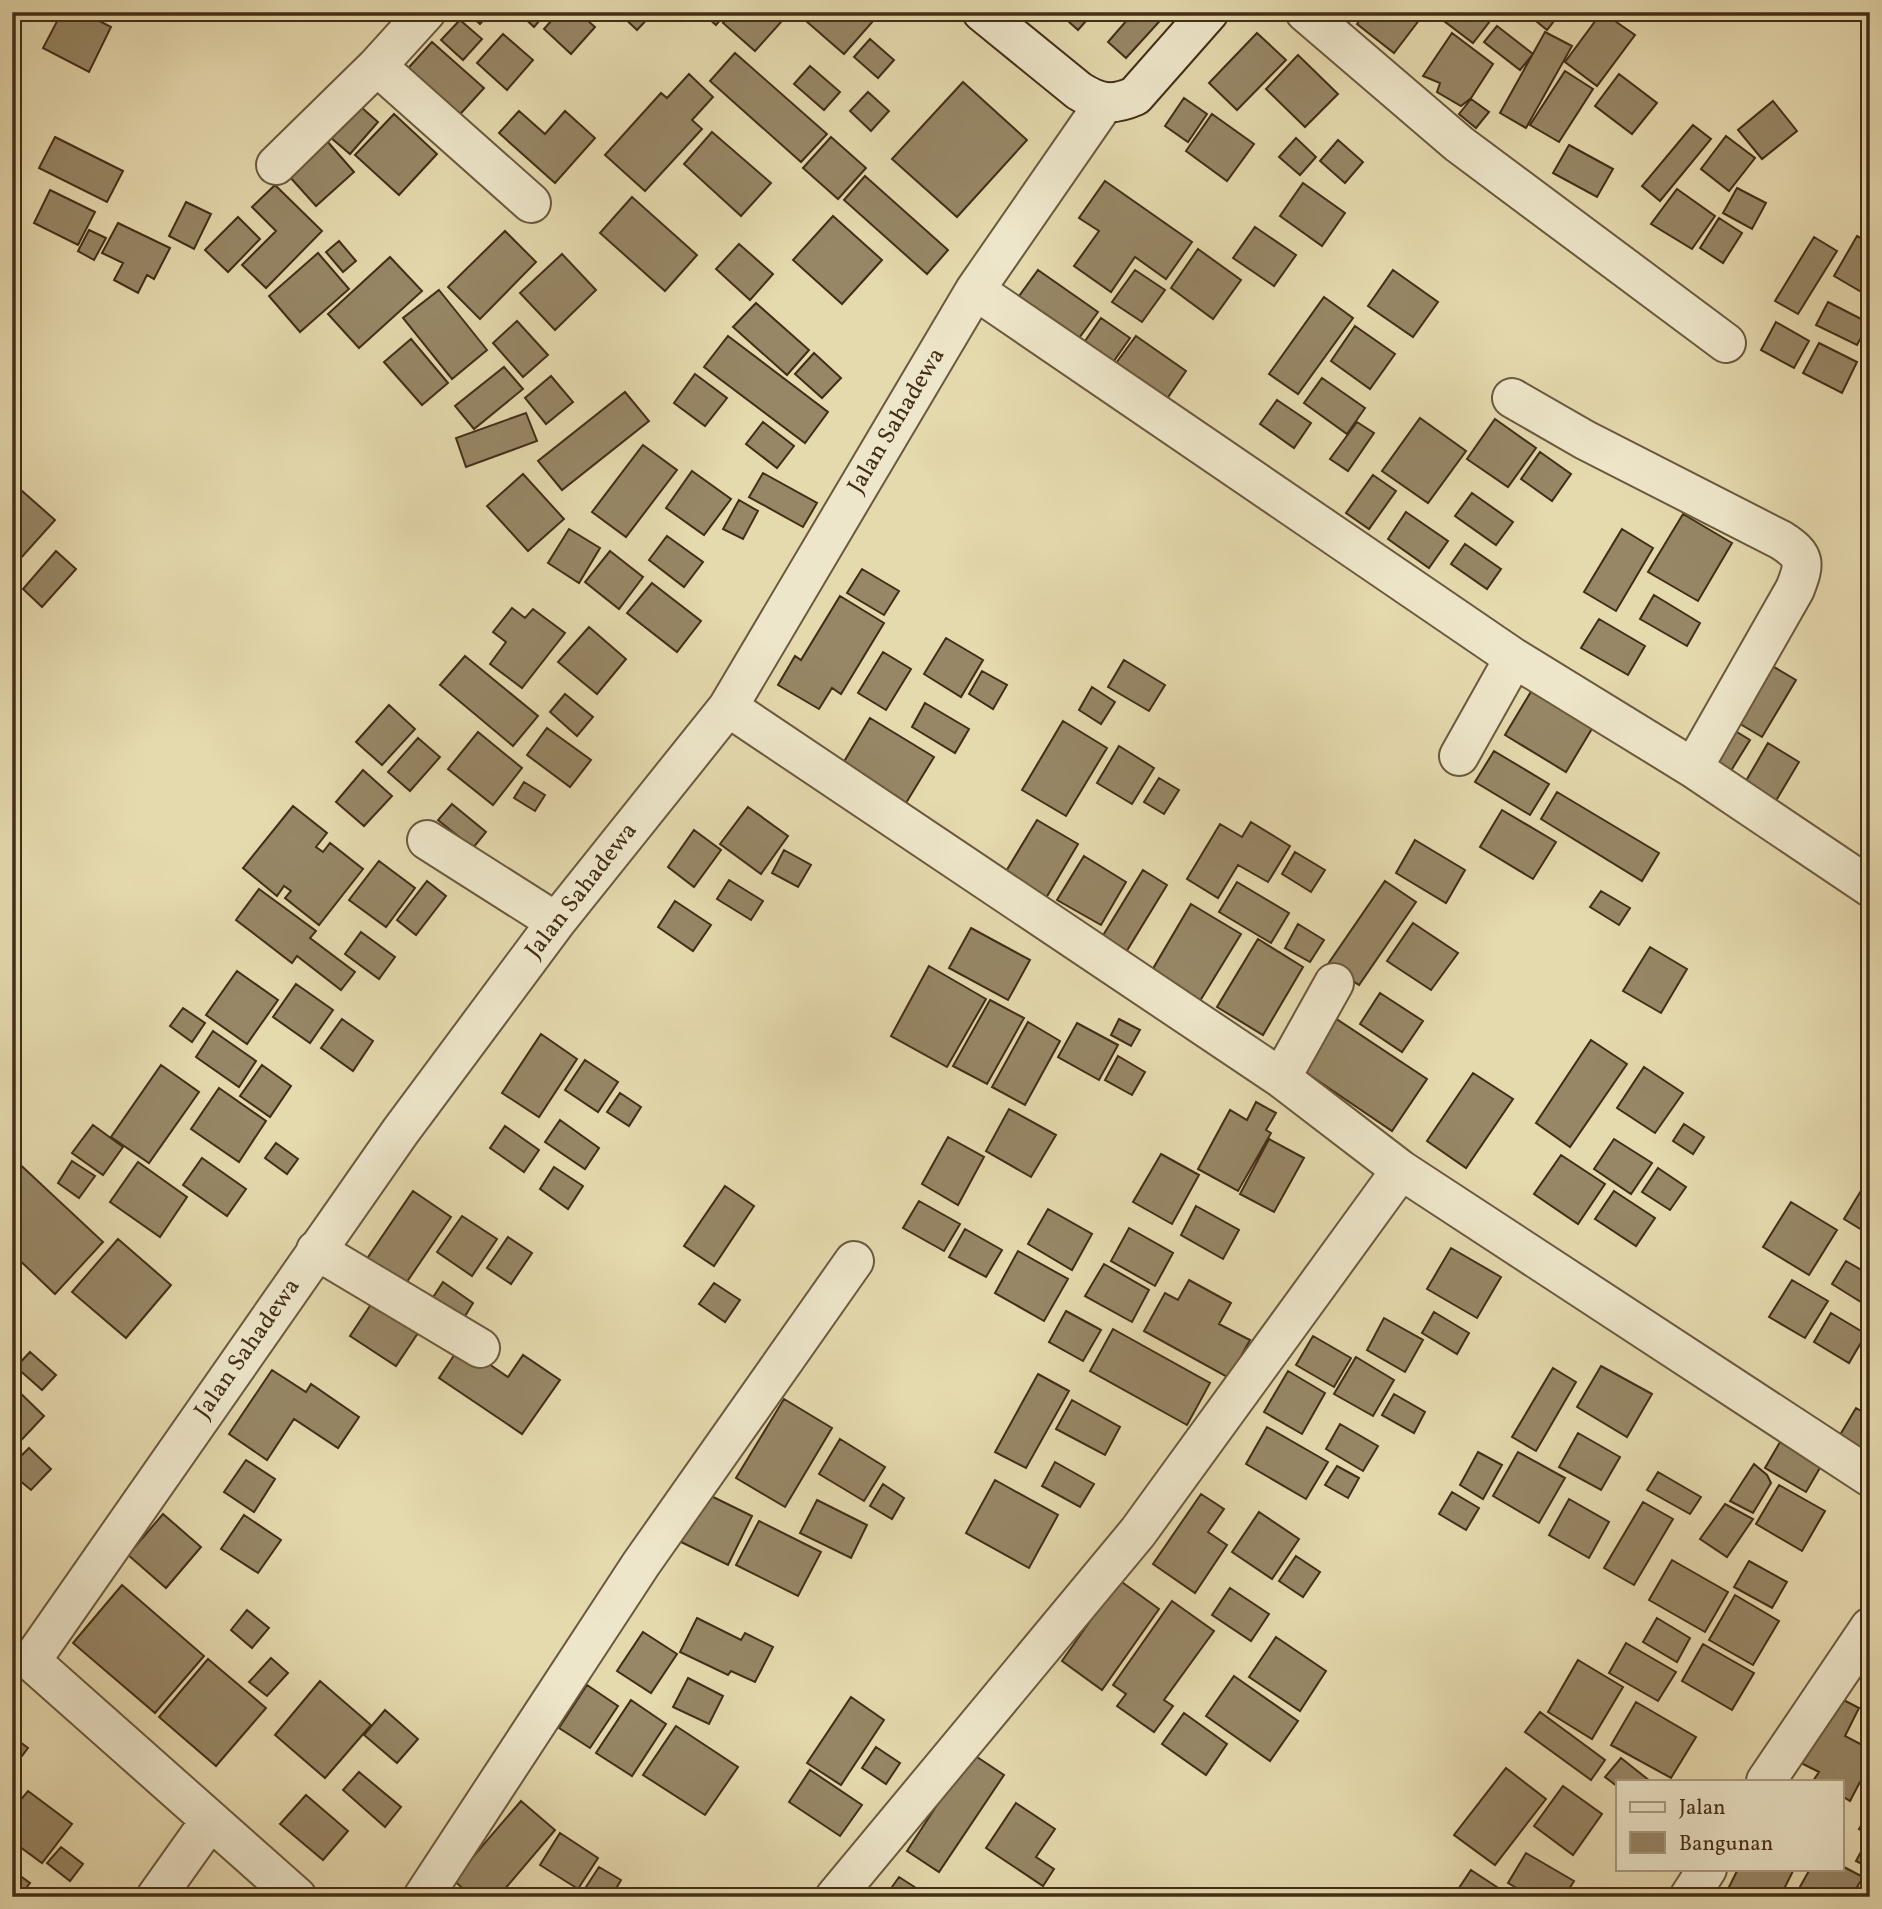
<svg xmlns="http://www.w3.org/2000/svg" width="1882" height="1909" font-family="Vollkorn,serif">
<style>
.building{fill:#978766;stroke:#422e17;stroke-width:2}
.lines{fill:none;stroke-linecap:round;stroke-linejoin:round}
.street-casing{stroke:#6b593d;stroke-width:42}
.secondary-casing{stroke:#422e17;stroke-width:42}
.street{stroke:#eee6ca;stroke-width:38}
.secondary{stroke:#eee6ca;stroke-width:38}
.labels{text-anchor:middle;dominant-baseline:central;stroke-width:7;stroke-linejoin:round;paint-order:stroke}
.street-label{font-size:24px;fill:#422e17;stroke:#eee6ca}
</style>
<rect width="100%" height="100%" fill="#e5d9ae"/>
<filter id="stains"><feTurbulence type="fractalNoise" baseFrequency=".00286" numOctaves="4"/><feColorMatrix values="0 0 0 0 .2 0 0 0 0 .09 0 0 0 0 .02 0 0 0 .5 -.17"/></filter>
<radialGradient id="worn" r=".72"><stop offset=".6" stop-color="#630" stop-opacity="0"/><stop offset="1" stop-color="#630" stop-opacity=".3"/></radialGradient>
<path class="building" d="M62,12H82L111,27L89,72L43,48Z
M381,12H408L397,25Z
M467,12H491L480,24Z
M518,12H547L534,27Z
M559,12H578L595,27L571,54L544,29Z
M618,12H652L653,13L637,30Z
M701,12H727L716,25Z
M732,12H790L755,51L723,23Z
M799,12H881L844,54L798,14Z
M1058,12H1094L1078,30Z
M1134,12H1168L1126,58L1108,42Z
M1323,12H1357L1344,28Z
M1366,12H1412L1420,19L1394,53L1357,24Z
M1445,12H1497L1473,43L1440,18Z
M1525,12H1561L1547,30Z
M1602,12L1635,35L1597,86L1565,62Z
M460,20L482,39L463,60L441,40Z
M1497,26L1533,54L1520,70L1484,42Z
M1545,32L1572,46L1526,128L1500,113Z
M1257,33L1286,60L1237,110L1209,83Z
M1452,33L1493,64L1471,98L1461,106L1437,92L1440,83L1423,76Z
M503,34L533,60L507,90L477,63Z
M870,39L894,60L878,78L854,57Z
M432,42L484,88L453,122L401,76Z
M735,53L827,134L801,162L710,81Z
M1298,55L1338,94L1305,127L1266,89Z
M810,66L840,92L824,110L794,84Z
M1565,71L1593,89L1559,142L1530,125Z
M689,74L713,97L692,120L702,129L645,191L605,155L661,93L667,98Z
M1619,74L1657,103L1632,134L1595,106Z
M963,82L1027,140L957,217L892,159Z
M868,92L889,111L871,131L850,111Z
M1184,98L1207,114L1188,142L1165,126Z
M352,99L378,122L350,154L324,132Z
M1471,99L1489,112L1476,128L1459,114Z
M1773,101L1797,131L1762,159L1738,130Z
M519,111L545,134L565,111L595,138L555,183L499,133Z
M394,114L437,154L399,195L355,155Z
M1212,114L1254,144L1227,181L1186,151Z
M1693,125L1711,139L1660,201L1642,186Z
M712,132L771,183L741,216L684,164Z
M1726,136L1755,158L1729,191L1701,169Z
M55,137L123,171L107,202L39,168Z
M831,137L866,168L838,199L803,168Z
M1296,138L1316,157L1300,175L1279,157Z
M1338,140L1363,162L1345,183L1320,161Z
M327,141L354,172L316,206L289,176Z
M1569,145L1613,169L1597,197L1553,173Z
M865,176L948,250L927,274L844,200Z
M1105,181L1192,242L1166,279L1135,257L1111,292L1074,266L1099,231L1079,218Z
M1303,183L1345,213L1322,246L1280,216Z
M275,185L322,231L266,288L242,265L276,231L252,207Z
M1737,188L1766,203L1752,229L1723,213Z
M1677,189L1715,216L1692,249L1651,224Z
M50,190L95,212L78,245L34,223Z
M632,197L697,255L665,291L600,233Z
M186,202L211,214L194,249L169,236Z
M833,216L882,260L842,304L793,260Z
M238,217L260,239L228,272L205,250Z
M1719,218L1742,233L1723,263L1700,248Z
M118,223L170,248L154,279L147,275L138,293L114,280L123,263L102,253Z
M1255,227L1296,255L1274,286L1233,258Z
M89,230L106,238L94,260L78,251Z
M505,231L536,262L480,319L448,287Z
M1857,236L1870,243V297L1834,276Z
M1814,237L1837,251L1798,314L1775,301Z
M339,241L356,261L343,272L326,252Z
M739,244L773,274L750,300L716,269Z
M1198,249L1241,280L1213,319L1171,288Z
M318,253L349,289L300,332L269,296Z
M562,254L596,290L555,330L520,293Z
M390,257L422,291L359,348L328,314Z
M1038,270L1098,312L1074,345L1014,303Z
M1135,270L1165,290L1142,322L1112,302Z
M1393,270L1438,302L1413,337L1368,306Z
M439,290L487,350L452,379L403,318Z
M1324,297L1353,318L1298,394L1269,374Z
M1828,302L1869,323L1857,345L1816,325Z
M756,303L809,350L787,375L733,327Z
M1101,318L1130,338L1111,365L1083,344Z
M517,321L548,355L523,377L493,343Z
M1776,322L1809,341L1794,368L1761,350Z
M1355,326L1395,354L1370,389L1331,361Z
M728,336L828,412L805,443L704,367Z
M1136,336L1186,371L1162,406L1111,370Z
M411,339L448,383L422,405L384,362Z
M1819,343L1857,362L1842,393L1803,373Z
M814,353L841,378L822,398L795,374Z
M504,367L523,389L474,429L455,406Z
M695,374L727,398L705,426L674,403Z
M551,376L573,402L546,424L525,398Z
M1322,378L1365,408L1347,434L1304,403Z
M625,392L649,421L562,490L538,461Z
M1277,400L1311,423L1294,448L1260,424Z
M526,413L537,441L466,467L456,438Z
M1420,418L1466,451L1428,503L1382,471Z
M1495,419L1536,448L1508,487L1467,459Z
M763,422L794,446L777,468L746,444Z
M1357,422L1374,433L1348,471L1330,459Z
M643,445L677,470L626,537L592,512Z
M1540,452L1571,474L1552,501L1521,479Z
M692,471L731,499L704,535L666,508Z
M763,473L817,503L803,527L749,497Z
M523,474L564,519L528,551L487,506Z
M1373,475L1396,491L1369,529L1346,513Z
M13,483L55,520L12,568V483Z
M1472,493L1513,522L1496,545L1455,516Z
M739,500L758,511L743,539L723,529Z
M1406,512L1448,541L1429,568L1388,539Z
M1683,514L1732,543L1698,601L1648,572Z
M569,529L600,548L579,583L548,563Z
M1622,529L1653,548L1616,611L1584,592Z
M667,536L703,562L684,587L649,560Z
M1465,544L1501,569L1487,589L1451,564Z
M56,551L76,569L42,607L23,589Z
M610,551L643,577L619,609L585,582Z
M862,569L899,591L884,615L847,593Z
M652,583L701,621L677,652L627,613Z
M1654,595L1700,623L1687,646L1640,619Z
M840,596L884,623L841,694L832,688L819,709L778,685L795,656L801,660Z
M512,608L525,618L533,609L565,633L522,688L490,664L506,642L493,632Z
M1599,619L1645,646L1628,675L1581,648Z
M589,627L626,659L597,694L558,662Z
M946,638L983,660L961,697L924,674Z
M883,652L911,669L886,710L858,693Z
M465,656L538,716L513,746L440,685Z
M1759,658L1796,680L1762,737L1725,715Z
M1124,660L1165,685L1149,711L1108,687Z
M982,671L1007,685L993,709L969,694Z
M1092,687L1115,702L1101,724L1079,710Z
M1532,690L1593,727L1566,772L1505,735Z
M565,694L593,717L577,736L550,712Z
M925,703L969,729L955,753L912,727Z
M389,705L415,729L382,765L356,742Z
M870,718L934,757L906,803L842,765Z
M1063,721L1107,748L1066,816L1022,790Z
M1724,724L1750,740L1729,774L1704,759Z
M547,728L591,760L570,787L527,755Z
M478,732L522,768L493,805L448,769Z
M418,738L440,757L410,791L388,772Z
M1768,743L1799,762L1774,804L1743,786Z
M1119,746L1154,768L1132,804L1097,783Z
M1494,751L1549,784L1530,815L1475,782Z
M363,770L392,796L364,826L336,802Z
M1159,778L1179,790L1164,814L1144,802Z
M524,782L545,795L535,811L514,798Z
M1557,792L1659,853L1642,881L1541,819Z
M452,804L486,832L473,848L438,820Z
M293,806L327,833L316,847L323,852L330,843L363,869L319,925L285,898L291,891L284,886L277,896L243,868Z
M748,807L788,836L761,874L720,844Z
M1502,810L1556,842L1533,879L1480,847Z
M1037,820L1078,844L1046,898L1005,873Z
M1251,822L1290,846L1268,882L1238,865L1218,898L1187,879L1220,824L1242,837Z
M694,830L721,850L694,887L668,867Z
M1415,840L1465,870L1446,903L1396,873Z
M784,850L811,865L798,887L772,873Z
M1295,852L1325,870L1311,892L1282,874Z
M1084,856L1126,882L1101,925L1057,900Z
M379,861L415,888L386,927L349,900Z
M1143,870L1167,885L1123,957L1099,942Z
M729,880L763,901L751,920L717,899Z
M427,881L446,896L416,935L397,920Z
M1385,881L1416,902L1359,985L1328,964Z
M1237,882L1289,913L1271,943L1219,912Z
M259,889L316,931L310,938L355,972L341,990L297,956L292,963L236,920Z
M1601,891L1630,908L1619,925L1590,907Z
M675,901L711,925L693,951L658,927Z
M1191,904L1241,934L1200,1001L1151,972Z
M1413,923L1458,953L1431,990L1387,961Z
M1298,924L1324,940L1310,962L1285,948Z
M971,928L1030,960L1008,1000L949,968Z
M361,932L395,957L379,979L345,954Z
M1258,939L1303,967L1263,1035L1217,1007Z
M1650,947L1687,969L1661,1013L1623,991Z
M929,966L986,999L947,1067L891,1036Z
M237,971L278,1000L247,1044L206,1015Z
M296,984L333,1010L310,1043L273,1017Z
M1380,993L1423,1021L1402,1052L1360,1024Z
M990,1000L1024,1018L987,1084L953,1066Z
M183,1008L205,1023L192,1042L170,1026Z
M1329,1014L1427,1079L1392,1131L1295,1065Z
M342,1019L373,1041L353,1071L321,1048Z
M1119,1019L1140,1030L1131,1046L1111,1035Z
M1028,1022L1060,1041L1025,1105L992,1087Z
M1077,1023L1118,1045L1099,1080L1058,1057Z
M213,1031L256,1061L239,1087L196,1057Z
M541,1034L577,1059L539,1117L502,1093Z
M1591,1040L1627,1064L1570,1147L1536,1123Z
M1118,1056L1145,1072L1132,1095L1105,1080Z
M585,1060L618,1082L598,1112L565,1090Z
M161,1065L199,1092L149,1163L111,1137Z
M262,1065L291,1086L270,1117L240,1096Z
M1644,1067L1683,1093L1655,1133L1617,1108Z
M1473,1073L1513,1099L1466,1168L1427,1141Z
M219,1088L266,1121L239,1162L191,1129Z
M620,1093L641,1107L629,1126L607,1112Z
M1256,1102L1276,1113L1266,1130L1271,1133L1238,1191L1198,1169L1230,1110L1247,1120Z
M1009,1109L1056,1135L1031,1177L986,1151Z
M560,1120L599,1148L585,1169L545,1142Z
M1684,1124L1704,1137L1693,1154L1673,1141Z
M93,1125L123,1147L103,1175L72,1153Z
M505,1126L539,1150L524,1172L490,1148Z
M948,1137L984,1157L958,1205L922,1184Z
M1269,1139L1304,1158L1274,1212L1240,1194Z
M1614,1139L1652,1163L1631,1194L1594,1169Z
M276,1143L298,1159L287,1174L265,1158Z
M1161,1154L1199,1175L1172,1224L1133,1202Z
M1561,1155L1605,1184L1578,1224L1534,1194Z
M12,1157L103,1242L55,1294L12,1253Z
M202,1158L246,1189L227,1216L183,1185Z
M72,1161L95,1176L79,1198L58,1183Z
M138,1162L187,1197L160,1237L110,1202Z
M554,1167L583,1186L568,1209L540,1189Z
M1658,1168L1686,1187L1670,1210L1642,1192Z
M1868,1179L1870,1180V1235L1844,1219Z
M725,1186L754,1206L714,1266L684,1246Z
M413,1191L451,1217L400,1292L362,1266Z
M1614,1191L1655,1218L1636,1246L1595,1219Z
M919,1201L960,1224L944,1251L903,1228Z
M1791,1202L1837,1230L1809,1275L1763,1247Z
M1196,1206L1239,1230L1223,1259L1181,1235Z
M1048,1209L1092,1234L1072,1270L1028,1244Z
M462,1216L497,1239L472,1276L437,1252Z
M1129,1228L1173,1253L1155,1286L1111,1261Z
M965,1229L1002,1250L986,1277L949,1257Z
M508,1237L532,1253L511,1284L487,1268Z
M118,1239L171,1285L126,1338L72,1292Z
M1451,1248L1501,1277L1477,1318L1427,1289Z
M1018,1251L1068,1279L1044,1321L995,1293Z
M1846,1261L1870,1275V1295L1864,1304L1832,1284Z
M1104,1264L1149,1290L1132,1322L1085,1296Z
M1189,1280L1231,1303L1219,1324L1250,1340L1229,1378L1144,1331L1165,1293L1178,1300Z
M1792,1280L1828,1301L1805,1338L1769,1317Z
M443,1282L473,1303L459,1326L428,1305Z
M714,1283L740,1300L725,1322L699,1304Z
M380,1291L426,1321L396,1366L350,1336Z
M1066,1311L1101,1330L1083,1361L1049,1342Z
M1434,1312L1469,1333L1457,1354L1422,1333Z
M1831,1313L1866,1334L1849,1363L1814,1342Z
M1384,1318L1423,1340L1405,1372L1367,1350Z
M1113,1329L1210,1383L1187,1425L1090,1371Z
M1313,1336L1351,1358L1334,1387L1296,1365Z
M461,1345L508,1377L523,1355L560,1380L522,1434L439,1378Z
M30,1352L56,1375L42,1390L16,1367Z
M1356,1357L1394,1380L1373,1416L1334,1394Z
M1601,1366L1652,1394L1627,1437L1577,1407Z
M1553,1368L1576,1382L1536,1451L1512,1437Z
M272,1370L306,1392L311,1384L359,1417L338,1448L294,1419L267,1460L229,1434Z
M1288,1371L1325,1393L1302,1434L1264,1412Z
M1038,1374L1069,1391L1026,1468L995,1452Z
M12,1385L44,1416L12,1450Z
M1394,1394L1425,1412L1414,1433L1382,1415Z
M784,1399L832,1428L785,1507L736,1478Z
M1072,1400L1120,1427L1105,1455L1056,1429Z
M1856,1408L1870,1416V1448L1865,1457L1837,1440Z
M1340,1424L1378,1446L1363,1471L1326,1449Z
M1267,1427L1328,1462L1306,1499L1246,1464Z
M1578,1433L1620,1457L1601,1490L1559,1467Z
M840,1439L885,1467L864,1501L819,1474Z
M1780,1442L1821,1466L1806,1492L1765,1468Z
M29,1448L51,1469L31,1490L12,1474V1465Z
M1478,1452L1502,1465L1483,1499L1460,1485Z
M1518,1452L1565,1478L1539,1523L1493,1496Z
M246,1460L275,1479L254,1512L224,1492Z
M1055,1462L1094,1484L1080,1507L1042,1486Z
M1754,1464L1767,1475L1771,1483L1753,1513L1730,1501Z
M1337,1466L1359,1478L1348,1498L1325,1485Z
M1658,1472L1701,1497L1690,1514L1647,1490Z
M995,1480L1058,1515L1029,1568L966,1533Z
M883,1484L904,1498L892,1519L870,1506Z
M1779,1485L1825,1511L1802,1551L1756,1524Z
M1452,1492L1479,1508L1466,1530L1439,1514Z
M705,1493L752,1516L728,1565L681,1542Z
M1201,1494L1224,1509L1208,1532L1227,1545L1195,1593L1153,1564Z
M1569,1499L1609,1522L1589,1558L1549,1535Z
M817,1500L867,1525L851,1558L800,1533Z
M1643,1502L1673,1519L1634,1585L1604,1568Z
M1725,1504L1753,1519L1727,1557L1700,1539Z
M1259,1512L1299,1539L1272,1579L1232,1552Z
M163,1514L201,1547L166,1588L128,1555Z
M244,1515L281,1540L258,1573L221,1549Z
M759,1521L821,1552L798,1596L736,1565Z
M1296,1556L1320,1572L1303,1597L1279,1581Z
M1672,1560L1728,1592L1705,1632L1649,1600Z
M1749,1561L1787,1582L1772,1608L1734,1587Z
M1119,1580L1159,1609L1102,1690L1062,1661Z
M122,1585L204,1656L155,1713L73,1643Z
M1230,1588L1269,1614L1251,1641L1212,1615Z
M1735,1595L1779,1621L1753,1665L1709,1640Z
M1172,1601L1214,1631L1164,1700L1173,1706L1154,1732L1117,1706L1126,1694L1113,1685Z
M247,1610L269,1628L252,1648L231,1630Z
M697,1618L741,1640L745,1633L773,1647L755,1682L731,1671L728,1675L680,1652Z
M1657,1618L1690,1638L1677,1662L1643,1642Z
M643,1632L677,1654L651,1693L617,1671Z
M1276,1637L1326,1671L1300,1711L1249,1677Z
M1626,1643L1676,1672L1658,1701L1609,1673Z
M1703,1644L1754,1673L1732,1710L1682,1681Z
M271,1658L288,1673L267,1696L249,1682Z
M208,1659L266,1708L216,1766L159,1717Z
M1578,1660L1623,1687L1592,1739L1548,1712Z
M1234,1676L1298,1721L1270,1761L1206,1716Z
M688,1678L723,1696L709,1724L673,1707Z
M320,1681L371,1725L325,1778L275,1735Z
M587,1685L618,1706L590,1748L559,1728Z
M1834,1695L1859,1708L1845,1736L1870,1749V1763L1850,1801L1842,1796V1781H1813L1819,1772L1799,1762Z
M851,1697L884,1720L841,1785L807,1763Z
M631,1700L666,1724L632,1776L596,1753Z
M1636,1702L1696,1737L1671,1778L1611,1745Z
M385,1710L418,1739L397,1763L364,1735Z
M1540,1712L1605,1760L1591,1780L1525,1732Z
M1184,1713L1227,1744L1206,1775L1162,1744Z
M676,1726L738,1767L705,1815L643,1775Z
M12,1736L28,1748L12,1769Z
M876,1747L900,1763L886,1784L862,1768Z
M971,1753L1004,1775L939,1872L907,1851Z
M1621,1758L1650,1781H1618V1787L1605,1777Z
M1506,1768L1546,1799L1495,1865L1454,1835Z
M810,1770L862,1805L840,1836L789,1802Z
M359,1772L401,1807L385,1827L343,1790Z
M1563,1786L1602,1814L1573,1855L1534,1826Z
M28,1791L72,1824L42,1863L12,1841V1810Z
M306,1795L348,1831L323,1860L280,1824Z
M521,1801L555,1830L498,1897H473L453,1880Z
M1016,1803L1055,1829L1036,1857L1054,1869L1043,1886L986,1848Z
M1870,1810V1868L1856,1861L1870,1835L1859,1829Z
M560,1833L598,1858L578,1889L540,1865Z
M61,1847L83,1864L70,1881L47,1863Z
M1526,1853L1574,1881L1564,1897H1532L1508,1883Z
M1842,1866L1863,1877L1857,1887L1870,1893V1897H1807L1797,1892L1810,1869H1842Z
M599,1867L621,1880L611,1897H587L582,1893Z
M1738,1869H1794L1780,1897H1724Z
M12,1870L30,1883L19,1897H12Z
M1471,1870L1512,1897H1453Z
M899,1877L930,1897H885Z
M1418,1890L1429,1897H1414Z"/>
<g class="lines">
<defs>
<path id="street" d="M1305,12L1459,144L1726,343
M377,66L531,203
M276,165L377,66L426,12
M975,290L1514,658L1693,768L1870,887
M1512,398L1585,440L1781,540C1806,556 1805,563 1795,589L1693,768
M728,707L1281,1078L1401,1170L1870,1477
M1459,756L1514,658
M427,840L556,922
M1281,1078L1334,983
M316,1250L480,1348
M31,1661L400,1132L556,922L728,707L975,290L1105,102
M31,1661L297,1897
M1766,1781L1870,1627
M156,1897L210,1821
M423,1897L641,1564L854,1261
M835,1897L1138,1532L1401,1170
M1689,1897L1707,1869"/>
<path id="secondary" d="M982,12L1079,91C1100,104 1112,106 1135,96L1209,12"/>
</defs>
<use href="#street" class="street-casing"/>
<use href="#secondary" class="secondary-casing"/>
<use href="#street" class="street"/>
<use href="#secondary" class="secondary"/>
</g>
<g class="labels">
<g class="street-label">
<text transform="translate(897 421) rotate(-59)">Jalan Sahadewa</text>
<text transform="translate(582 891) rotate(-52)">Jalan Sahadewa</text>
<text transform="translate(248 1349) rotate(-55)">Jalan Sahadewa</text>
</g>
</g>
<rect width="1882" height="1909" fill="none" stroke="#e5d9ae" stroke-width="42"/>
<rect x="14" y="14" width="1854" height="1881" fill="none" stroke="#422e17" stroke-width="3.5"/>
<rect x="21" y="21" width="1840" height="1867" fill="none" stroke="#422e17" stroke-width="2"/>
<rect x="1616" y="1780" width="228" height="91" fill="#eee6ca" stroke="#a99c82" stroke-width="2"/>
<rect x="1630" y="1802" width="35" height="10" fill="#eee6ca" stroke="#a99c82" stroke-width="2"/>
<text x="1679" y="1814" font-size="21" fill="#422e17">Jalan</text>
<rect x="1630" y="1832" width="35" height="21" fill="#978766" stroke="#a99c82" stroke-width="2"/>
<text x="1679" y="1850" font-size="21" fill="#422e17">Bangunan</text>
<rect width="100%" height="100%" filter="url(#stains)"/>
<rect width="100%" height="100%" fill="url(#worn)"/>
</svg>
